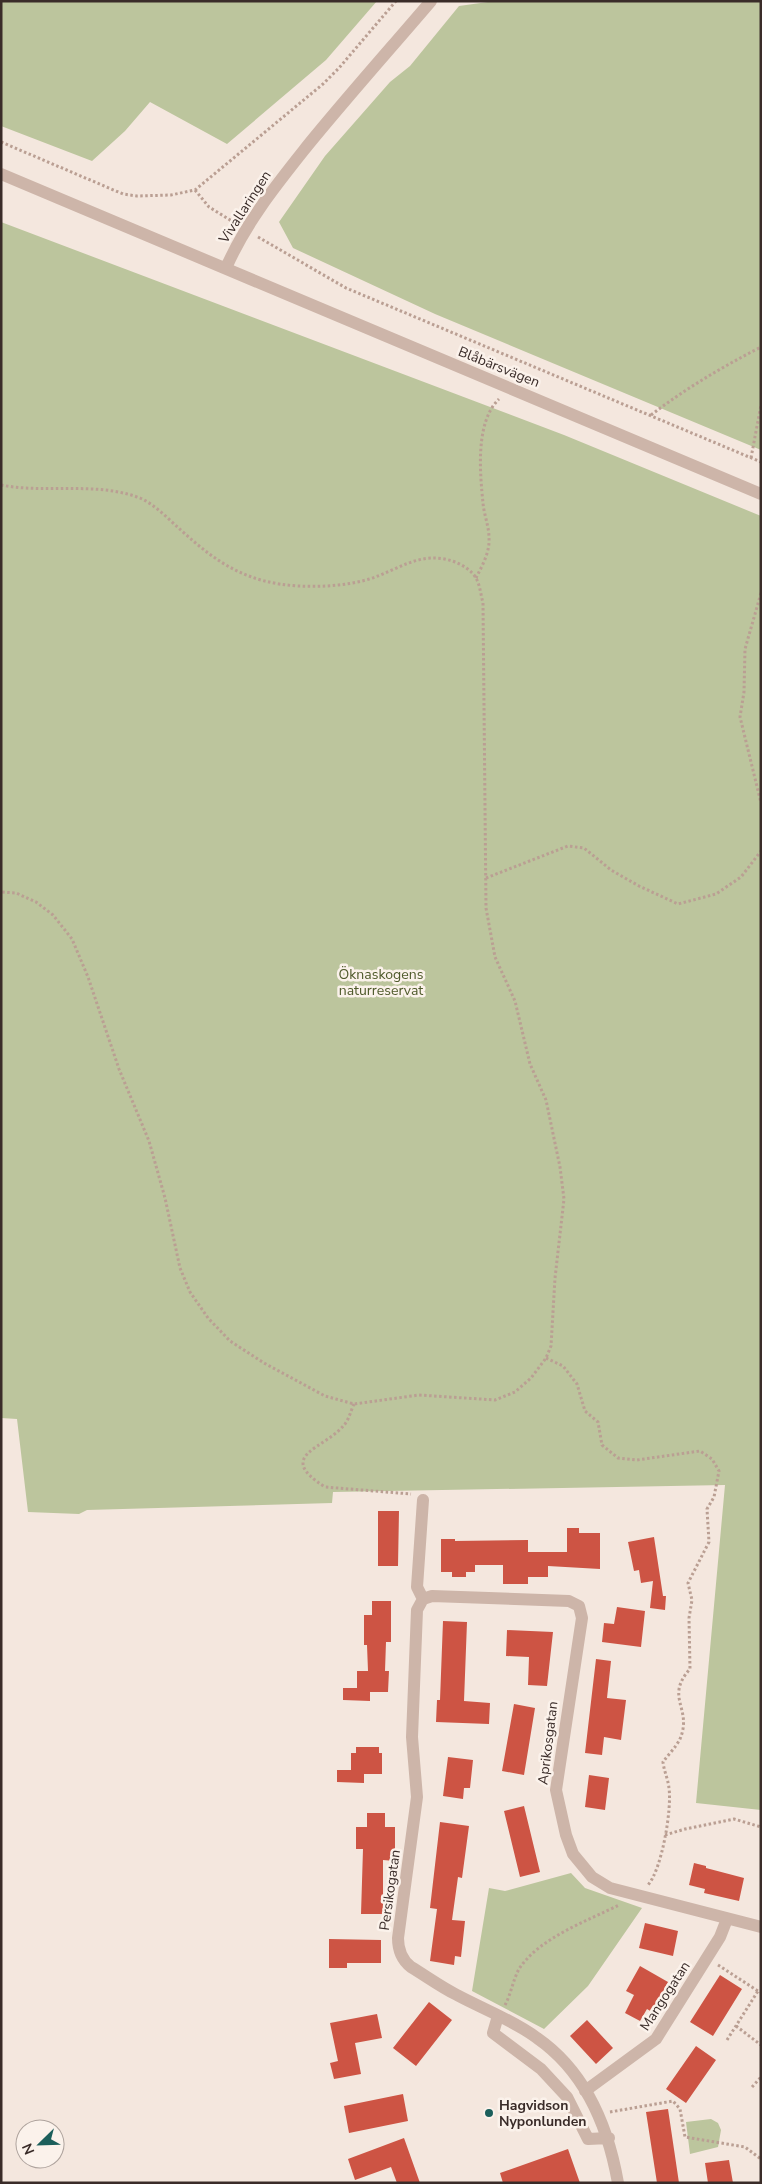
<svg xmlns="http://www.w3.org/2000/svg" width="762" height="2184" font-family="'Nunito Sans',sans-serif">
<style>
.green{fill:#bcc59d}
.building{fill:#cd5444}
.lines{fill:none;stroke-linecap:round;stroke-linejoin:round}
.path{stroke:#ba9f93;stroke-width:3;stroke-dasharray:2.5 2.5;stroke-linecap:butt}
.minor{stroke:#cdb5a9;stroke-width:12}
.poi-dot{fill:#1c5f5b;stroke:#fbf2eb;stroke-width:2}
.labels{text-anchor:middle;dominant-baseline:central;stroke-width:5;stroke-linejoin:round;paint-order:stroke}
.street-label{font-size:14px;fill:#3a2c29;stroke:#fbf2eb}
.park-label{font-size:14px;fill:#4f5a2b;stroke:#fbf2eb}
.poi-label{font-size:14px;font-weight:bold;fill:#3a2c29;stroke:#fbf2eb;text-anchor:start}
</style>
<rect width="100%" height="100%" fill="#f4e7de"/>
<path class="green" d="M1,1H377L326,60L227,144L150,102L125,131L92,161L1,126Z
M495,1H761V450L435,314L293,248L279,222L325,156L390,82L410,66L459,6Z
M1,222L564,435L761,516V1810L696,1803L725,1485L333,1492L332,1503L87,1510L79,1514L28,1512L17,1419L1,1418Z
M571,1873L585,1888L642,1908L588,1986L544,2029L472,1991L489,1888L505,1891Z
M711,2119L718,2123L721,2130L718,2147L690,2154L686,2122Z"/>
<path class="building" d="M378,1511H399L398,1566H378Z
M567,1528H579V1533H600V1569L548,1566V1577H528V1584H503V1565H475V1572H466V1577H452V1572H441V1539H455V1541L528,1540V1552H567Z
M654,1537L663,1596H666L665,1610L650,1608L653,1581L641,1583L639,1570L634,1571L628,1542Z
M372,1601H391V1642H386L385,1671H389L388,1692H370V1701L343,1700V1688H357V1671H368L367,1645H364V1615H372Z
M617,1607L645,1611L641,1647L602,1642L604,1623L614,1624Z
M443,1621L467,1622L464,1701L490,1703L489,1724L436,1722L437,1700H440Z
M507,1630L553,1632L547,1686L528,1685L529,1657L506,1656Z
M596,1659L611,1661L607,1698L626,1700L621,1740L604,1737L602,1755L585,1753Z
M514,1704L535,1708L524,1775L502,1771Z
M356,1747H379V1753H382V1774H364V1783L337,1782V1770H351V1753H356Z
M448,1757L473,1760L470,1788H464L463,1799L443,1796Z
M589,1775L609,1778L605,1810L585,1807Z
M524,1806L540,1872L520,1877L504,1811Z
M367,1813H385V1827H395V1861L383,1860V1914H361L363,1849H356V1827H367Z
M440,1822L469,1826L462,1878L458,1877L452,1920L465,1921L461,1957L455,1956L454,1965L430,1961L437,1909L430,1908Z
M694,1863L706,1866V1868L744,1878L739,1901L704,1893L705,1889L689,1885Z
M645,1923L678,1931L673,1956L639,1948Z
M329,1939L381,1940V1963H347V1968H329Z
M640,1966L668,1982L652,2012L647,2009L640,2021L625,2013L634,1995L626,1991Z
M720,1975L742,1989L713,2036L690,2022Z
M429,2002L452,2020L416,2066L393,2048Z
M377,2014L382,2038L355,2043L361,2074L334,2079L330,2063L338,2061L330,2023Z
M587,2020L613,2048L596,2064L570,2036Z
M696,2046L716,2060L686,2103L666,2089Z
M403,2094L408,2121L349,2133L344,2106Z
M668,2109L679,2183H657L646,2112Z
M404,2138L420,2183H397L391,2167L355,2180L348,2159Z
M568,2149L580,2183H503L500,2173Z
M729,2160L733,2183H708L705,2163Z"/>
<g class="lines">
<path class="path" d="M1,142L123,194L137,196L171,195L195,190L323,84L339,68L396,1
M195,190L209,207L235,223
M258,237L346,288L761,462
M651,415C685,389 722,367 761,347
M751,458L761,405
M1,485C47,494 95,481 140,498C156,505 169,520 182,531C218,564 248,583 298,586C320,587 344,586 366,580C398,571 420,549 455,562C463,565 472,571 476,578C480,585 481,596 483,603L486,908L495,957L515,1001L530,1064L546,1100L560,1167L564,1199L555,1278L551,1346L546,1358L531,1378L515,1392L495,1400L419,1395L354,1404L325,1396L264,1363L230,1341L208,1318L190,1292L180,1268L165,1198L149,1141L119,1069L88,977L72,939L53,915L36,902L16,893L1,892
M476,578C482,566 490,552 489,538C489,526 484,515 483,503C480,473 475,422 499,399
M761,593L745,649L744,692L740,717L761,803
M486,878L568,846L584,848L611,870L639,886L678,904L716,894L741,877L761,851
M546,1358L563,1366L577,1384L585,1411L598,1422L602,1445L618,1458L637,1460L700,1451L712,1459L719,1471L714,1497L707,1509L709,1542L688,1583L692,1600L689,1618L690,1669C664,1698 693,1708 680,1739C676,1747 668,1755 663,1762C664,1771 668,1779 669,1788C672,1809 662,1869 648,1885
M354,1404C351,1410 349,1420 344,1425C325,1449 274,1455 325,1487L411,1494
M665,1835L685,1829L734,1819L761,1827
M718,1965L758,1991
M505,2005C511,1994 513,1980 519,1969C539,1938 587,1921 619,1905
M736,2026L761,2045
M727,2040L758,1991L761,1992
M752,2087L761,2077
M610,2112L673,2101L680,2109L685,2137L745,2147L761,2159"/>
<path class="minor" d="M1,174L761,494
M226,268C246,222 277,184 308,145C348,96 390,49 431,1
M423,1500L417,1587L423,1599
M498,2016L493,2033L541,2069L567,2097L588,2139L609,2138
M585,2091L656,2039L720,1937L727,1919
M618,2183C608,2126 586,2072 537,2038C513,2020 483,2009 457,1995C441,1987 426,1976 411,1967C402,1960 398,1950 398,1938L417,1797L412,1737L417,1610L423,1599L432,1596L569,1601L579,1606L582,1618L556,1790L566,1835L573,1854L592,1877L610,1888L761,1927"/>
</g>
<circle class="poi-dot" cx="489" cy="2113" r="5"/>
<g class="labels">
<g class="street-label">
<text transform="translate(245 207) rotate(-57)">Vivallaringen</text>
<text transform="translate(499 367) rotate(22)">Blåbärsvägen</text>
<text transform="translate(548 1743) rotate(-83)">Aprikosgatan</text>
<text transform="translate(390 1890) rotate(-82)">Persikogatan</text>
<text transform="translate(665 1996) rotate(-57)">Mangogatan</text>
</g>
<g class="park-label">
<text x="381" y="974">Öknaskogens<tspan x="381" dy="16">naturreservat</tspan></text>
</g>
<g class="poi-label">
<text x="499" y="2105">Hagvidson<tspan x="499" dy="16">Nyponlunden</tspan></text>
</g>
</g>
<rect width="762" height="2184" fill="none" stroke="#3a2c29" stroke-width="5"/>
<g transform="translate(40 2144) rotate(247)"><circle r="24" fill="#fbf2eb" stroke="#aea39d"/>
<path d="M0-4L9 19L0 12L-9 19Z" fill="#1c5f5b"/>
<text y="-8" font-size="14" font-weight="bold" text-anchor="middle" fill="#3a2c29">N</text>
</g>
</svg>
